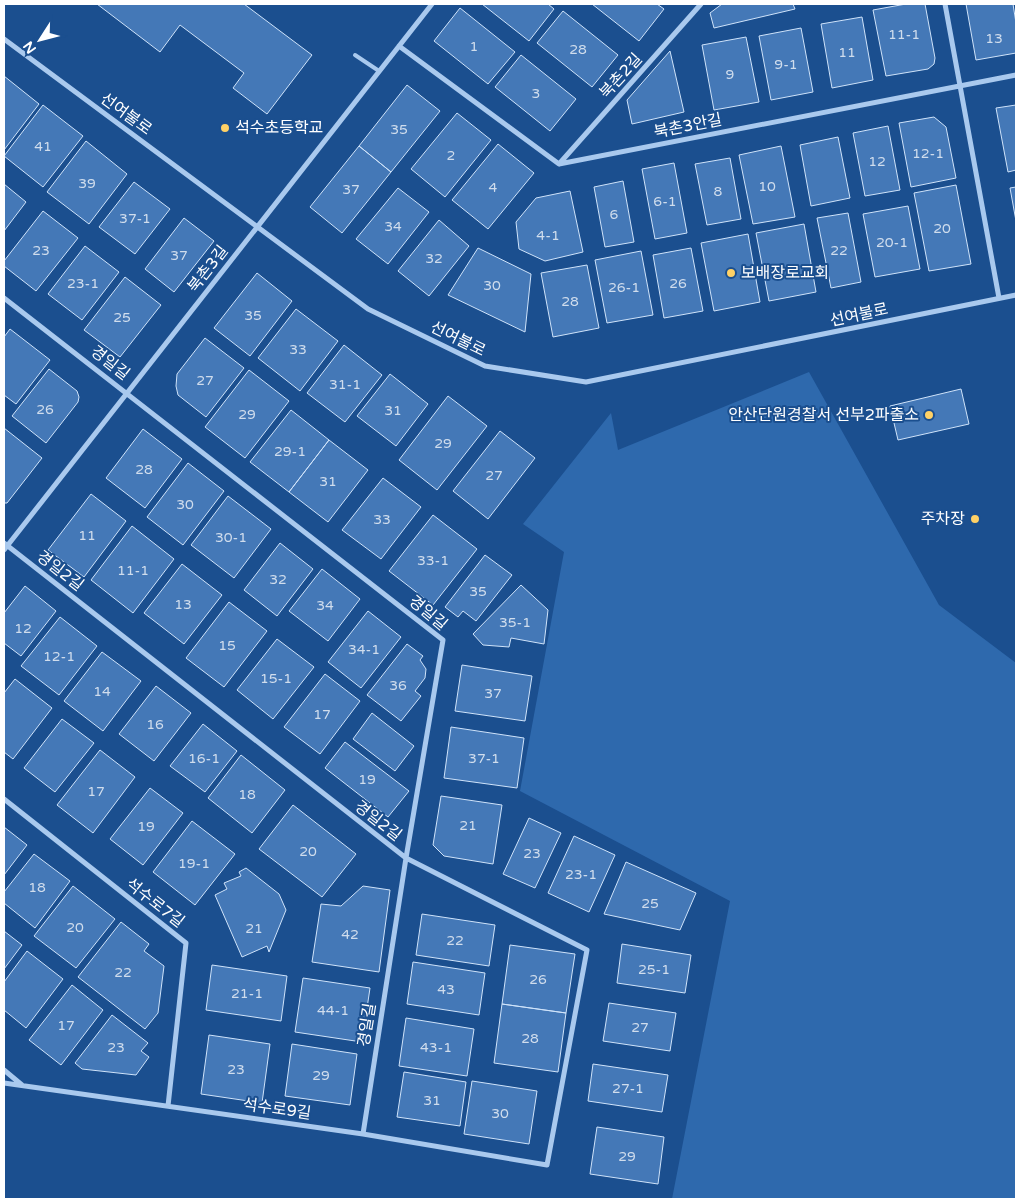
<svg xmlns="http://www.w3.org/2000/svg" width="1020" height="1203" font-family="'Varela Round','Noto Sans KR',sans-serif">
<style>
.green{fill:#2e69ad}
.building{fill:#4478b7;stroke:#cfe3fa}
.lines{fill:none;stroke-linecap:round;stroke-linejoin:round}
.lane{stroke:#a9c9ee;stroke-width:4}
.street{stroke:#a9c9ee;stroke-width:5}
.poi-dot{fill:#ffd166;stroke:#1b4f8f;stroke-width:2}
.labels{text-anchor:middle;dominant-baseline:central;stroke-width:4;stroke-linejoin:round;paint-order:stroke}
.number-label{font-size:14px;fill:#d0dded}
.street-label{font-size:16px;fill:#fff;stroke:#1b4f8f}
.poi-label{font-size:16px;fill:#fff;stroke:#1b4f8f;text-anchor:start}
</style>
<rect width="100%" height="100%" fill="#1b4f8f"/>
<path class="green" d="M809,372L939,605L1016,663V1199H672L730,901L520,791L564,552L523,524L611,413L618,450Z"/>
<path class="building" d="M97,4H244L312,55L267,114L233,88L244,73L180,25L160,52Z
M482,4H548L554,9L529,41Z
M592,4H657L664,9L639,41Z
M722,4H793L795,9L714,28L710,13Z
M906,4H925L935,58L934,64L928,69L886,76L873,10Z
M966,4H1013L1016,23V53L976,60Z
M460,8L515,52L488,84L434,41Z
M563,11L618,55L592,87L537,43Z
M862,17L873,80L832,88L821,24Z
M801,28L813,92L771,100L759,36Z
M746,37L759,102L714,110L702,45Z
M670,51L684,112L632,124L627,100Z
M521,55L576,99L550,131L495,87Z
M4,76L39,104L4,150Z
M407,85L440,111L391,172L359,146Z
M43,105L83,136L43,187L4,156Z
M1016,105V170L1008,172L996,108Z
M457,113L491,140L445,197L411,169Z
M934,117L946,127L956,178L911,187L899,123Z
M888,126L900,190L865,196L853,133Z
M838,137L850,198L811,206L800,145Z
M86,141L127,174L89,224L47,192Z
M498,144L534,173L488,229L452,200Z
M359,146L391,172L342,233L310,207Z
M781,146L795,217L753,224L739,155Z
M730,158L741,219L707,225L695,164Z
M674,163L687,233L655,239L642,169Z
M623,181L634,242L605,247L594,187Z
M134,182L170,209L135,254L99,227Z
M4,184L26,202L4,231Z
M956,185L971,264L929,271L914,193Z
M1016,187V221L1010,188Z
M398,188L429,212L388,264L356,239Z
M570,191L583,252L545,261L519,249L516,222L536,198Z
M908,206L920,269L875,277L863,214Z
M43,211L78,238L36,291L4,266V261Z
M848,213L861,282L831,288L817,218Z
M184,218L214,241L174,292L145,269Z
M439,220L469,246L429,296L398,271Z
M804,224L816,292L769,301L756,233Z
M748,234L760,302L714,311L701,243Z
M85,246L119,272L82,320L48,294Z
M478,248L531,274L525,332L448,295Z
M691,248L703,311L664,318L653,255Z
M641,251L653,315L607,323L595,260Z
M587,265L599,328L553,337L541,273Z
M257,273L292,301L250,356L214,328Z
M125,277L161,305L120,357L84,330Z
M296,309L338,341L300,391L258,358Z
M10,329L50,360L16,404L4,395V337Z
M205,338L244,368L206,417L178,395L176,386L177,374Z
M344,345L382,375L345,422L307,393Z
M49,369L77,391L79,397L78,402L46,443L12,416Z
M249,370L289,401L245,458L205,427Z
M390,374L428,404L396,446L357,416Z
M961,389L969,424L898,440L890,406Z
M448,396L487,426L437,490L399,460Z
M291,410L329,440L289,492L250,462Z
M4,428L42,458L7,503H4Z
M143,429L182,459L145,508L106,478Z
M500,431L535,458L488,519L453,491Z
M329,440L368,470L328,522L289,492Z
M188,463L224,491L183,545L147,517Z
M383,478L421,507L381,559L342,530Z
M91,494L126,521L84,577L48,550Z
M228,496L271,529L234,578L191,545Z
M433,515L477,549L433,605L389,571Z
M132,526L174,559L133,613L91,580Z
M280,543L313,569L277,616L244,590Z
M485,555L512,575L476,621L463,611L458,617L445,607Z
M182,564L222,595L184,644L144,613Z
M322,569L360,599L328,641L289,611Z
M521,585L548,610L544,644L511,638L509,647L483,645L473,634Z
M25,586L56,611L21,656L4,643V613Z
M229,602L267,631L224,687L186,658Z
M368,611L401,637L361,688L328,662Z
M60,617L97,646L59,695L21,666Z
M277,639L314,667L273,719L237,690Z
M407,644L423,656L420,660L426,669L425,678L415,691L421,696L401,721L367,695Z
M102,652L141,681L103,731L64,701Z
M462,665L532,676L525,721L455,711Z
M325,674L360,701L320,754L284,727Z
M15,679L52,708L13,759L4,752V693Z
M156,686L191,713L154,761L119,734Z
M372,713L414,746L395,771L353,739Z
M62,719L94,743L55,792L24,768Z
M203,724L237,751L205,792L170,766Z
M451,727L524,738L517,788L444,778Z
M345,742L409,791L388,817L325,768Z
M100,750L135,777L93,833L57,805Z
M241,755L285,790L252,833L208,798Z
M150,788L183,813L143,865L110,839Z
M441,796L502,805L493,864L444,856L433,845Z
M293,805L356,854L322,897L259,849Z
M529,818L561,833L535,888L503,874Z
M192,821L235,854L195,905L153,872Z
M4,827L27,845L4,875Z
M574,836L615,855L589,912L548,893Z
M34,854L70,881L35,928L4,903V892Z
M626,862L696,893L680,930L604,914Z
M246,868L279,894L286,910L269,952L267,946L242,957L215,895L227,889L224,883L241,876L239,872Z
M73,886L115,919L76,968L34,936Z
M363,886L390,890L379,972L312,962L321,904L341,906Z
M422,914L495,925L489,966L416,955Z
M121,922L149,944L144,951L164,966L158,1013L145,1029L78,977Z
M4,931L22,945L4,969Z
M622,944L691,955L685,993L617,983Z
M510,945L575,954L566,1013L502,1004Z
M27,951L63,979L26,1028L4,1010V982Z
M413,962L485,973L479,1015L407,1004Z
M212,965L287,976L281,1021L206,1010Z
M303,978L370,988L362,1042L295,1032Z
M72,985L103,1010L61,1065L29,1040Z
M609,1003L676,1013L670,1051L603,1041Z
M502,1004L566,1013L558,1072L494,1063Z
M112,1015L148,1043L141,1051L149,1057L136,1075L82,1069L75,1063Z
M406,1018L474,1029L467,1076L399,1066Z
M209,1035L270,1044L262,1103L201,1094Z
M292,1044L357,1054L350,1105L285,1096Z
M593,1064L668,1075L662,1112L588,1101Z
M404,1072L466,1082L460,1126L397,1117Z
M472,1081L537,1091L529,1144L464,1134Z
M597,1127L664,1137L658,1184L590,1174Z"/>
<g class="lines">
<path class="lane" d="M355,55L379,71"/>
<path class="street" d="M945,4L999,298
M4,39L368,309L485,366L586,382L1016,295
M399,46L559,164L1016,75
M559,164L701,4
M4,298L443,640L406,858L363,1134
M4,543L406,858L587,950L547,1165L363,1134L4,1083
M4,550L432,4
M4,799L186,943L168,1106
M4,1070L22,1085"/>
</g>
<g class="poi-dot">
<circle cx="225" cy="128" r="5"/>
<circle cx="731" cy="273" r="5"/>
<circle cx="929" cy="415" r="5"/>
<circle cx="975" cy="519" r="5"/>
</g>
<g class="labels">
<g class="number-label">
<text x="904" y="34">11-1</text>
<text x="994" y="38">13</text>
<text x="474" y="46">1</text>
<text x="578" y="49">28</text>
<text x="847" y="52">11</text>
<text x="786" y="64">9-1</text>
<text x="730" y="74">9</text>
<text x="536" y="93">3</text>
<text x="399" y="129">35</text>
<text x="43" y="146">41</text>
<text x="928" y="153">12-1</text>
<text x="451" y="155">2</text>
<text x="877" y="161">12</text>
<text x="87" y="183">39</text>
<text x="767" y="186">10</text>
<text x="493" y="187">4</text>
<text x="351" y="189">37</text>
<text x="718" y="191">8</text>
<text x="665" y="201">6-1</text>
<text x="614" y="214">6</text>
<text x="135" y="218">37-1</text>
<text x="393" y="226">34</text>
<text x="942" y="228">20</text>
<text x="548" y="235">4-1</text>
<text x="892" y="242">20-1</text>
<text x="41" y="250">23</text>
<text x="839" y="250">22</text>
<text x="179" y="255">37</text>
<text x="434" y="258">32</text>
<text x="83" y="283">23-1</text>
<text x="678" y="283">26</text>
<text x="492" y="285">30</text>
<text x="624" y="287">26-1</text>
<text x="570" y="301">28</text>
<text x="253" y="315">35</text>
<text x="122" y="317">25</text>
<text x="298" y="349">33</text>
<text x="205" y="380">27</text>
<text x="345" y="384">31-1</text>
<text x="45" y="409">26</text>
<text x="393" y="410">31</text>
<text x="247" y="414">29</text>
<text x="443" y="443">29</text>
<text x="290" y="451">29-1</text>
<text x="144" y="469">28</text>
<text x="494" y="475">27</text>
<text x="328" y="481">31</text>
<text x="185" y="504">30</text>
<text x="382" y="519">33</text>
<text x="87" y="535">11</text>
<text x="231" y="537">30-1</text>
<text x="433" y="560">33-1</text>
<text x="133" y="570">11-1</text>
<text x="278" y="579">32</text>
<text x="478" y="591">35</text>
<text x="183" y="604">13</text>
<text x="325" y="605">34</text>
<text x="515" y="622">35-1</text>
<text x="23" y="628">12</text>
<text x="227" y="645">15</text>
<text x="364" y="649">34-1</text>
<text x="59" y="656">12-1</text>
<text x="276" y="678">15-1</text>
<text x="398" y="685">36</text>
<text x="102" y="691">14</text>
<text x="493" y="693">37</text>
<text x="322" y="714">17</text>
<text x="155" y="724">16</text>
<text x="204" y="758">16-1</text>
<text x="484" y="758">37-1</text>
<text x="367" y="779">19</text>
<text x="96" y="791">17</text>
<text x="247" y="794">18</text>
<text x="468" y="825">21</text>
<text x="146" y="826">19</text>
<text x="308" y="851">20</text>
<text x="532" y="853">23</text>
<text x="194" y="863">19-1</text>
<text x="581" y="874">23-1</text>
<text x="37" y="887">18</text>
<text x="650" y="903">25</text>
<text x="75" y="927">20</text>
<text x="254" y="928">21</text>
<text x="350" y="934">42</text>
<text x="455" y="940">22</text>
<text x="654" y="969">25-1</text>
<text x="123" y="972">22</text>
<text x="538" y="979">26</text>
<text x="446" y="989">43</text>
<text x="247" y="993">21-1</text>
<text x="333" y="1010">44-1</text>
<text x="66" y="1025">17</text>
<text x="640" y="1027">27</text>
<text x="530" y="1038">28</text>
<text x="116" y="1047">23</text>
<text x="436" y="1047">43-1</text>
<text x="236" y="1069">23</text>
<text x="321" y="1075">29</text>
<text x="628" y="1088">27-1</text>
<text x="432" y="1100">31</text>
<text x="500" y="1113">30</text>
<text x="627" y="1156">29</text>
</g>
<g class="street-label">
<text transform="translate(621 76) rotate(-48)">북촌2길</text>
<text transform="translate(126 114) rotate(36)">선여불로</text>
<text transform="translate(688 126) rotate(-11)">북촌3안길</text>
<text transform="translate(208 269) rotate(-52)">북촌3길</text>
<text transform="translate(859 315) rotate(-12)">선여불로</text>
<text transform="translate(458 339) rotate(26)">선여불로</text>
<text transform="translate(110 363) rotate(38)">경일길</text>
<text transform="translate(60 571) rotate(38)">경일2길</text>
<text transform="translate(428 613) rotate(40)">경일길</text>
<text transform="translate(378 821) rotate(38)">경일2길</text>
<text transform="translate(155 903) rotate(38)">석수로7길</text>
<text transform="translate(367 1025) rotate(-81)">경일길</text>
<text transform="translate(277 1109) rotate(8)">석수로9길</text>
</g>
<g class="poi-label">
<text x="235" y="128">석수초등학교</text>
<text x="741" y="273">보배장로교회</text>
<text x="919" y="415" text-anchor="end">안산단원경찰서 선부2파출소</text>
<text x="965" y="519" text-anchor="end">주차장</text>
</g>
</g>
<rect width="1020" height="1203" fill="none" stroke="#ffffff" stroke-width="10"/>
<g transform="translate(40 40) rotate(234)" stroke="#1b4f8f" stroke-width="4" paint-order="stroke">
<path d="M0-4L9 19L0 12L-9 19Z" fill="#ffffff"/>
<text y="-8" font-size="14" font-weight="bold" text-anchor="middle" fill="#ffffff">N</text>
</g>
</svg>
